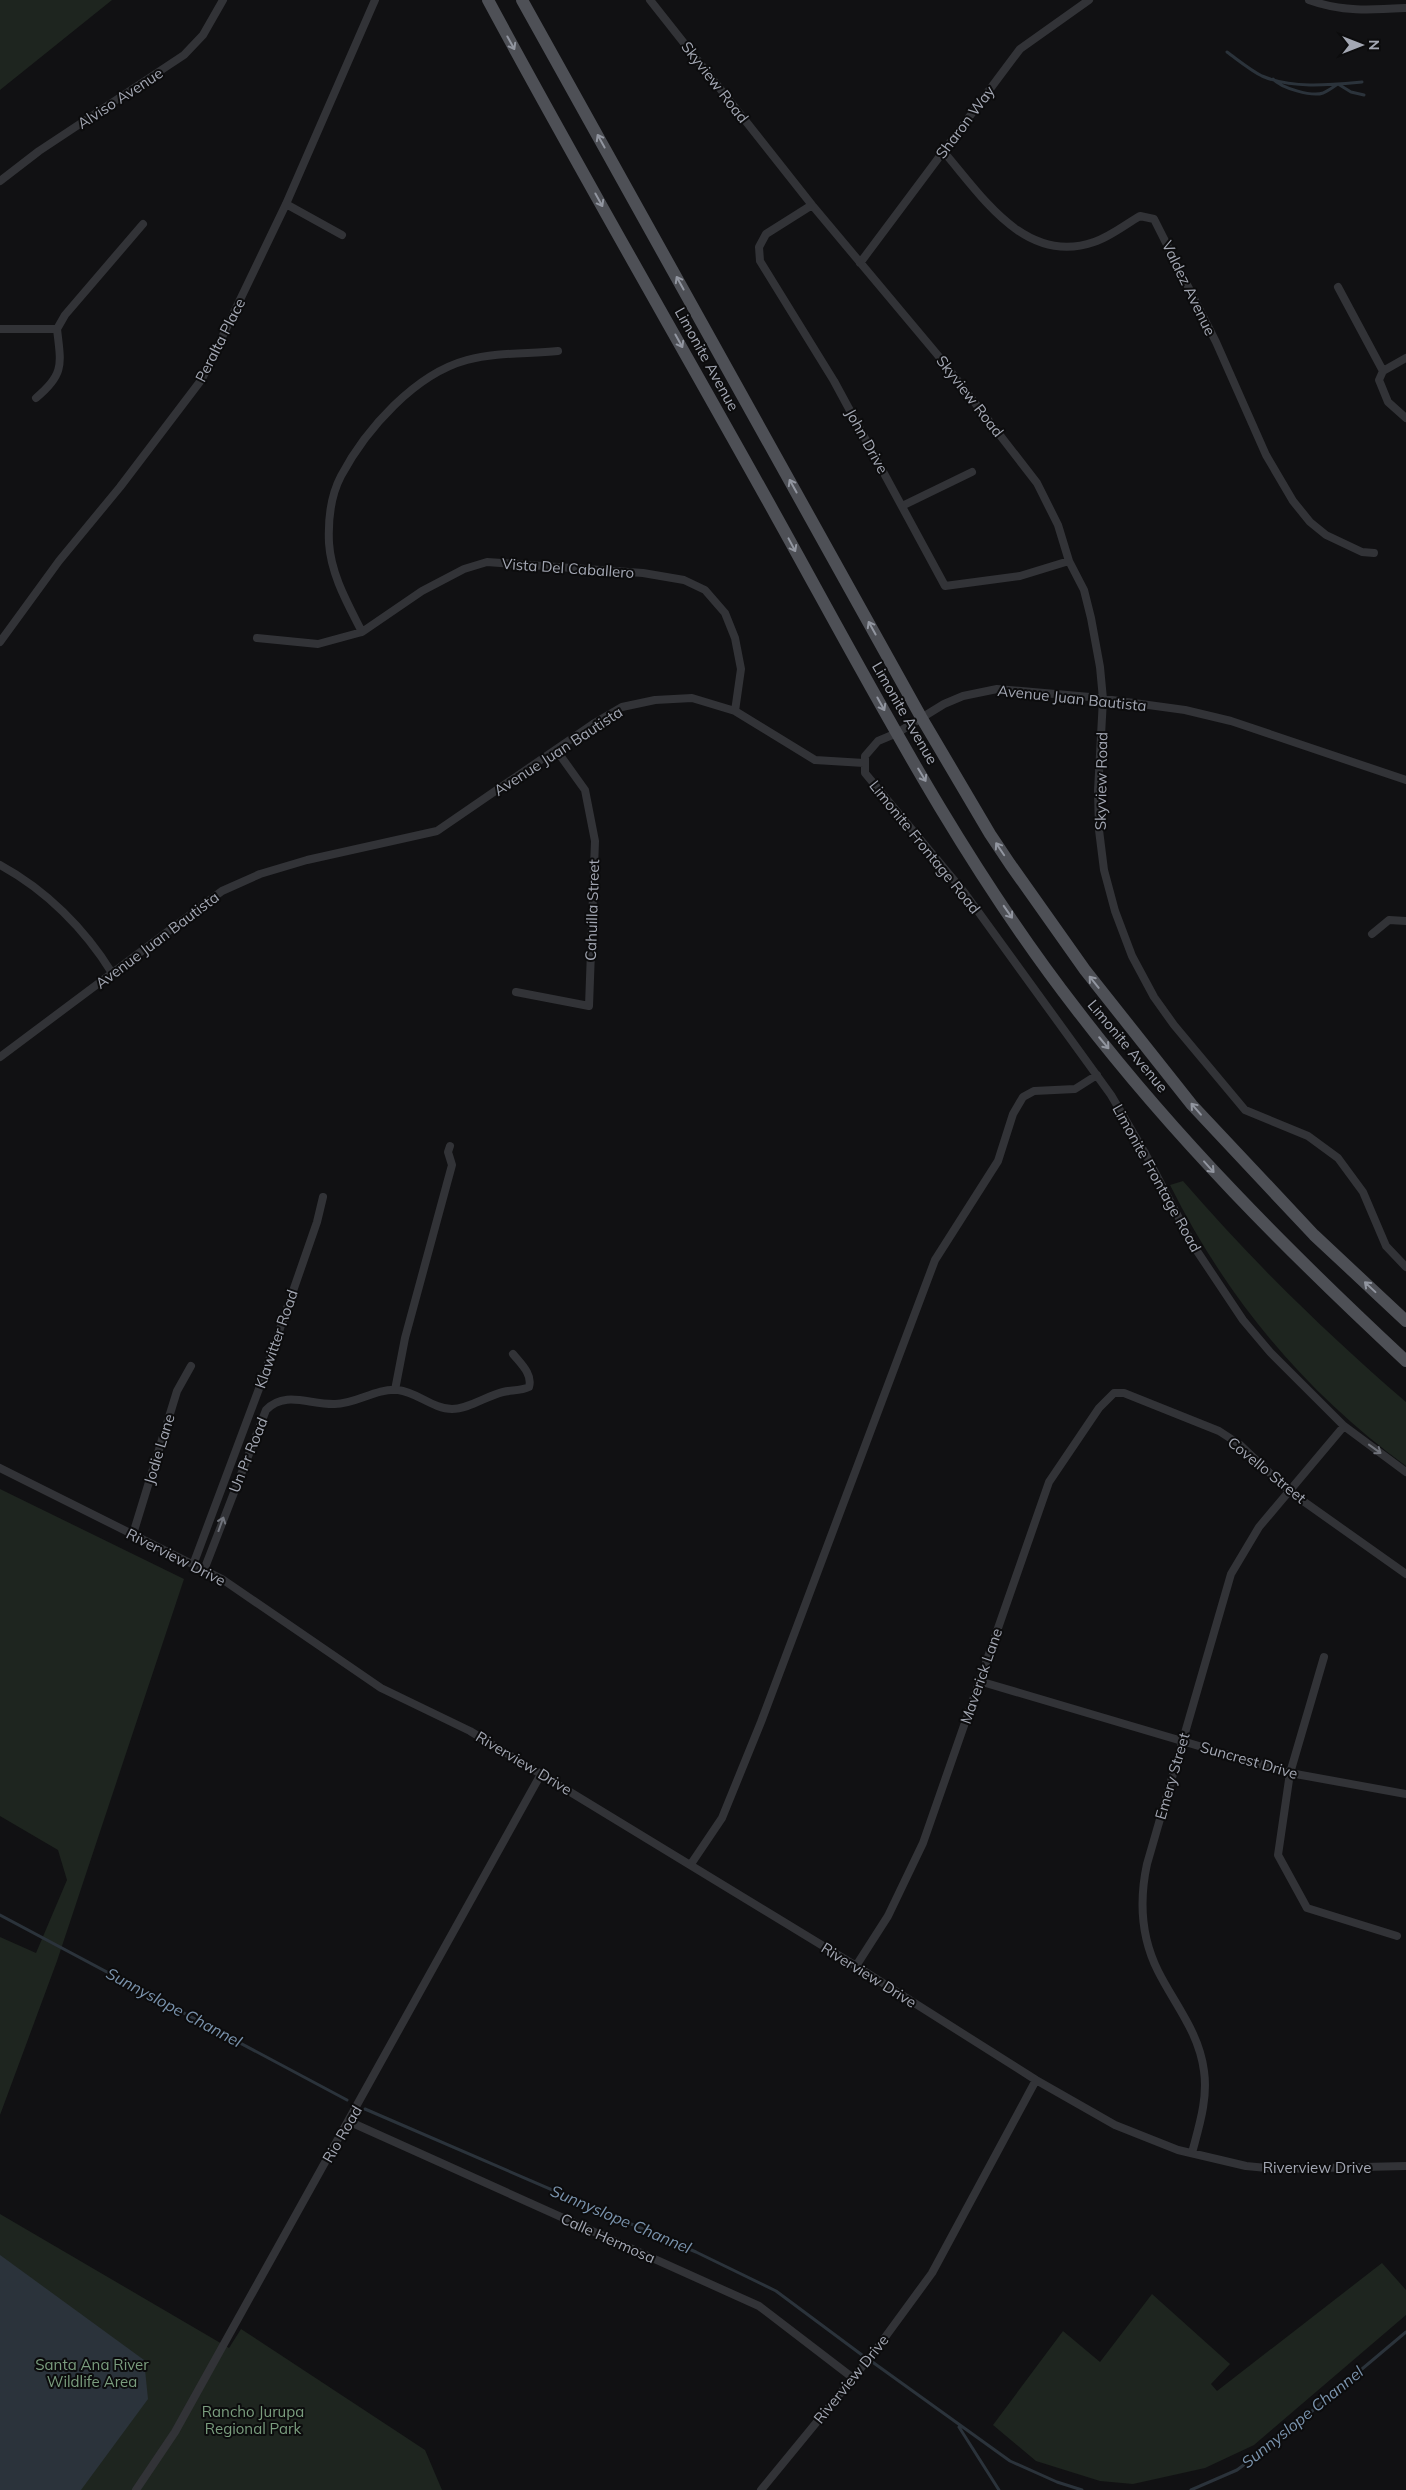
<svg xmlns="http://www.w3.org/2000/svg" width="1406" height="2490" font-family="Mulish,sans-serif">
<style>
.green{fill:#1e251f}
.water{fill:#2b333b}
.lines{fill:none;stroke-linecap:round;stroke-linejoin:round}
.stream{stroke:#2b333b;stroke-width:3}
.street{stroke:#323337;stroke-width:8}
.primary{stroke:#4e5056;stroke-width:12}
.oneway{stroke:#9296a0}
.oneway2{stroke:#70737b}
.labels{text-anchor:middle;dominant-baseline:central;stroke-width:4;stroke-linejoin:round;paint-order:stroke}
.street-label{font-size:15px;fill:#a3a7b3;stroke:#0c0c0d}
.park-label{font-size:15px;fill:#7a9d7e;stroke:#0c0c0d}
.water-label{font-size:16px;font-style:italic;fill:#7a93ad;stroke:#0c0c0d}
</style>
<rect width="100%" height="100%" fill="#111113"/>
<path class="green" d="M0,0H112L0,90Z
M1183,1181C1252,1261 1326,1333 1406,1402V1466C1304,1392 1226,1297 1170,1185Z
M0,1489L184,1579L57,1961L0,2115V1937L36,1953L67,1880L58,1850L0,1816Z
M0,2214L229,2348L241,2329L425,2450L442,2490H0Z
M1382,2263L1406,2290V2315L1254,2445L1205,2468L1133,2484L1100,2481L1036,2461L993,2425L1063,2331L1100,2362L1152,2294L1230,2364L1211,2384L1217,2391Z"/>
<path class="water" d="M0,2255L144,2360L148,2399L81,2490H0Z"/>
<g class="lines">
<path class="stream" d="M1227,52C1238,60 1250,70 1262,76C1292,89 1330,85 1362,82
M1273,79C1281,88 1312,97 1323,93C1328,91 1333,87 1338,84L1351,92L1364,95
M0,1915L347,2100
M365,2109L696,2252L776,2291L862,2355
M871,2361L1010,2461L1057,2482L1082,2490
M959,2427L999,2490
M1191,2490L1237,2470L1280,2438L1406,2332"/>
<path class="street" d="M650,0L812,205L941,359L1037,483L1058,525L1069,561L1084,590L1091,618L1100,667L1103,699L1098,791L1099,830L1104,870L1115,911L1132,956L1154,997L1174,1025L1245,1110L1308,1136L1338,1158L1363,1192L1386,1246L1406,1267
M1309,0C1341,12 1372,10 1406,8
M943,151C982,196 1025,266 1094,242C1110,237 1126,224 1140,216L1154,219L1216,342L1266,455L1293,501L1310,522L1326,535L1362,552L1374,553
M0,181L39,151L184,55L203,35L223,0
M286,204L342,235
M812,205L766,234L759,247L760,261L834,381L945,586L1020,576L1069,561
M860,263L1020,49L1089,0
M1338,287L1383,371
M0,329H57L65,315L143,224
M1406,358L1383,371L1379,380L1388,402L1406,418
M36,398C65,374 61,364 57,329
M902,506L972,472
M362,632C348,604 331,575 329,543C328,521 331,495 341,476C366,429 415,374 467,360C497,352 528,354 558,351
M257,638L318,644L362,632L422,591L464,569L487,562L643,573L684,580L705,590L725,613L735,638L741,669L735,711
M0,642L59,561L120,487L202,379L286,204L375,0
M1406,780L1231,721L1185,710L1090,697L997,689L963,696L944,704L897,733L878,741L865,756V773L964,892L1111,1095L1145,1153L1193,1245L1243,1320L1270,1352L1344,1426L1406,1472
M0,865C46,890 85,929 112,973
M1372,934L1389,920L1406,921
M516,992L589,1006L595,841L585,790L557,751
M0,1057L222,891L260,874L307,860L437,831L593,724L622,707L655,700L692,698L735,711L815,760L864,763
M395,1390L405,1338L452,1165L448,1152L450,1146
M0,1468L222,1579L381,1688L470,1731L856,1966L1036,2080L1115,2125L1178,2150L1246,2166L1278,2169L1406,2166
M133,1534L177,1391L191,1366
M193,1565L260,1386L317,1222L323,1197
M204,1570L266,1410C285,1390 310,1405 335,1404C356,1404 376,1388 398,1390C417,1392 433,1409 452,1409C469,1409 486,1396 503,1392C511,1390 521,1391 529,1387C533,1374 520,1363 513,1354
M1324,1657L1290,1773L1278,1855L1307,1908L1397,1936
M979,1681L1290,1773L1406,1794
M691,1864L722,1818L761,1722L935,1260L998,1161L1013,1114L1023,1097L1034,1091L1075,1089L1097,1075
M856,1966L888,1916L923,1843L1049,1482L1099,1408L1114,1393H1124L1219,1431L1239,1444L1289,1491L1406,1574
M348,2121L759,2306L853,2378
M1192,2153C1199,2126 1208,2099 1204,2071C1199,2032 1175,2005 1158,1971C1141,1937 1139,1901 1147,1864L1231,1574L1259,1527L1344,1426
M136,2490L175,2432L541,1774
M761,2490L875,2351L932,2273L1036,2080"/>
<path class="primary" d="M488,0C581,173 680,343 775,514C869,683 958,857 1077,1010C1175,1138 1288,1251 1406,1361
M522,0L921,717L990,834L1010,864L1085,970L1192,1105L1314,1235L1406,1321"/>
</g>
<defs><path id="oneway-shaft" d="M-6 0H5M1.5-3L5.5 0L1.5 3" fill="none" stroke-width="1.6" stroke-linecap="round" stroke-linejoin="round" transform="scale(1.25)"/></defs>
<g class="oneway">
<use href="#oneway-shaft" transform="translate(511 43) rotate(61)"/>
<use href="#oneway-shaft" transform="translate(601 141) rotate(-119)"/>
<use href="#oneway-shaft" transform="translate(599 200) rotate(61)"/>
<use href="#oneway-shaft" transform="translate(680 283) rotate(-119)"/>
<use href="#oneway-shaft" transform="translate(679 341) rotate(61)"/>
<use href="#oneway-shaft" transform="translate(793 486) rotate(-119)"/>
<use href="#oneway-shaft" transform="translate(792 545) rotate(62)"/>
<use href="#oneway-shaft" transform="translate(872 628) rotate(-119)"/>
<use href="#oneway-shaft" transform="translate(881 704) rotate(61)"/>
<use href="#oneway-shaft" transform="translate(922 775) rotate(59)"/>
<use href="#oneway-shaft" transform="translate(1000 849) rotate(-124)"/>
<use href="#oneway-shaft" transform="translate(1008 912) rotate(55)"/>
<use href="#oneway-shaft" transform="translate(1094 982) rotate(-129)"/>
<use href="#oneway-shaft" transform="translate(1104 1043) rotate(50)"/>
<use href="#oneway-shaft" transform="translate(1196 1109) rotate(-131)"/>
<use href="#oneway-shaft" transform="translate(1209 1167) rotate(48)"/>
<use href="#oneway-shaft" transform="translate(1370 1287) rotate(-137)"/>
</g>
<g class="oneway2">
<use href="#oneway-shaft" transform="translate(1375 1449) rotate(36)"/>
<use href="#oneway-shaft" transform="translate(221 1524) rotate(-70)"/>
</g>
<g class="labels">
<g class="street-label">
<text transform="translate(715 82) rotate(52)">Skyview Road</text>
<text transform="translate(120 98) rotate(-33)">Alviso Avenue</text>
<text transform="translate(965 122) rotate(-53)">Sharon Way</text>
<text transform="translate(1189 288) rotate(64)">Valdez Avenue</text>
<text transform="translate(220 340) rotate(-63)">Peralta Place</text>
<text transform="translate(707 359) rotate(61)">Limonite Avenue</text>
<text transform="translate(970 396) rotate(52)">Skyview Road</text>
<text transform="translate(867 441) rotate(61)">John Drive</text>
<text transform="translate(568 568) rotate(4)">Vista Del Caballero</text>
<text transform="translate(1072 698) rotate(6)">Avenue Juan Bautista</text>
<text transform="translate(905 713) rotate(60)">Limonite Avenue</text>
<text transform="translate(558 751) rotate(-33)">Avenue Juan Bautista</text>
<text transform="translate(1101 781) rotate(-89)">Skyview Road</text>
<text transform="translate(925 847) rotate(51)">Limonite Frontage Road</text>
<text transform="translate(592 910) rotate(-88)">Cahuilla Street</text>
<text transform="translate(157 940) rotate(-37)">Avenue Juan Bautista</text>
<text transform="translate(1128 1046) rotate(50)">Limonite Avenue</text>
<text transform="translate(1157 1178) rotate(61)">Limonite Frontage Road</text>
<text transform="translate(276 1339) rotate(-71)">Klawitter Road</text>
<text transform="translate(159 1449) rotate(-73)">Jodie Lane</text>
<text transform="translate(248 1455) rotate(-68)">Un Pr Road</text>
<text transform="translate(1267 1470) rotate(39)">Covello Street</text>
<text transform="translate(176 1557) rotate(27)">Riverview Drive</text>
<text transform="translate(981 1676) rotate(-71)">Maverick Lane</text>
<text transform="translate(1249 1760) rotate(16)">Suncrest Drive</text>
<text transform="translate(524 1763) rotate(31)">Riverview Drive</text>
<text transform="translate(1172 1776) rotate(-74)">Emery Street</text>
<text transform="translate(869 1975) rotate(32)">Riverview Drive</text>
<text transform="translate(342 2134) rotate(-60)">Rio Road</text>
<text x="1317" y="2167">Riverview Drive</text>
<text transform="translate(608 2238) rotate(24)">Calle Hermosa</text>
<text transform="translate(851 2379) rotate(-51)">Riverview Drive</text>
</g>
<g class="park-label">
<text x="92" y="2364">Santa Ana River<tspan x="92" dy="17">Wildlife Area</tspan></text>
<text x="253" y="2411">Rancho Jurupa<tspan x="253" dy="17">Regional Park</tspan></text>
</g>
<g class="water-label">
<text transform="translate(174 2007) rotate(28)">Sunnyslope Channel</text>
<text transform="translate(621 2219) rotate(23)">Sunnyslope Channel</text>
<text transform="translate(1302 2417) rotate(-39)">Sunnyslope Channel</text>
</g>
</g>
<g transform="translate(1361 45) rotate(90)" stroke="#0c0c0d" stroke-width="4" paint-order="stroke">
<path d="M0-4L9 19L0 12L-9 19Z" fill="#a3a7b3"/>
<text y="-8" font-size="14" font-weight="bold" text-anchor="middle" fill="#a3a7b3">N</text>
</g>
</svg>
